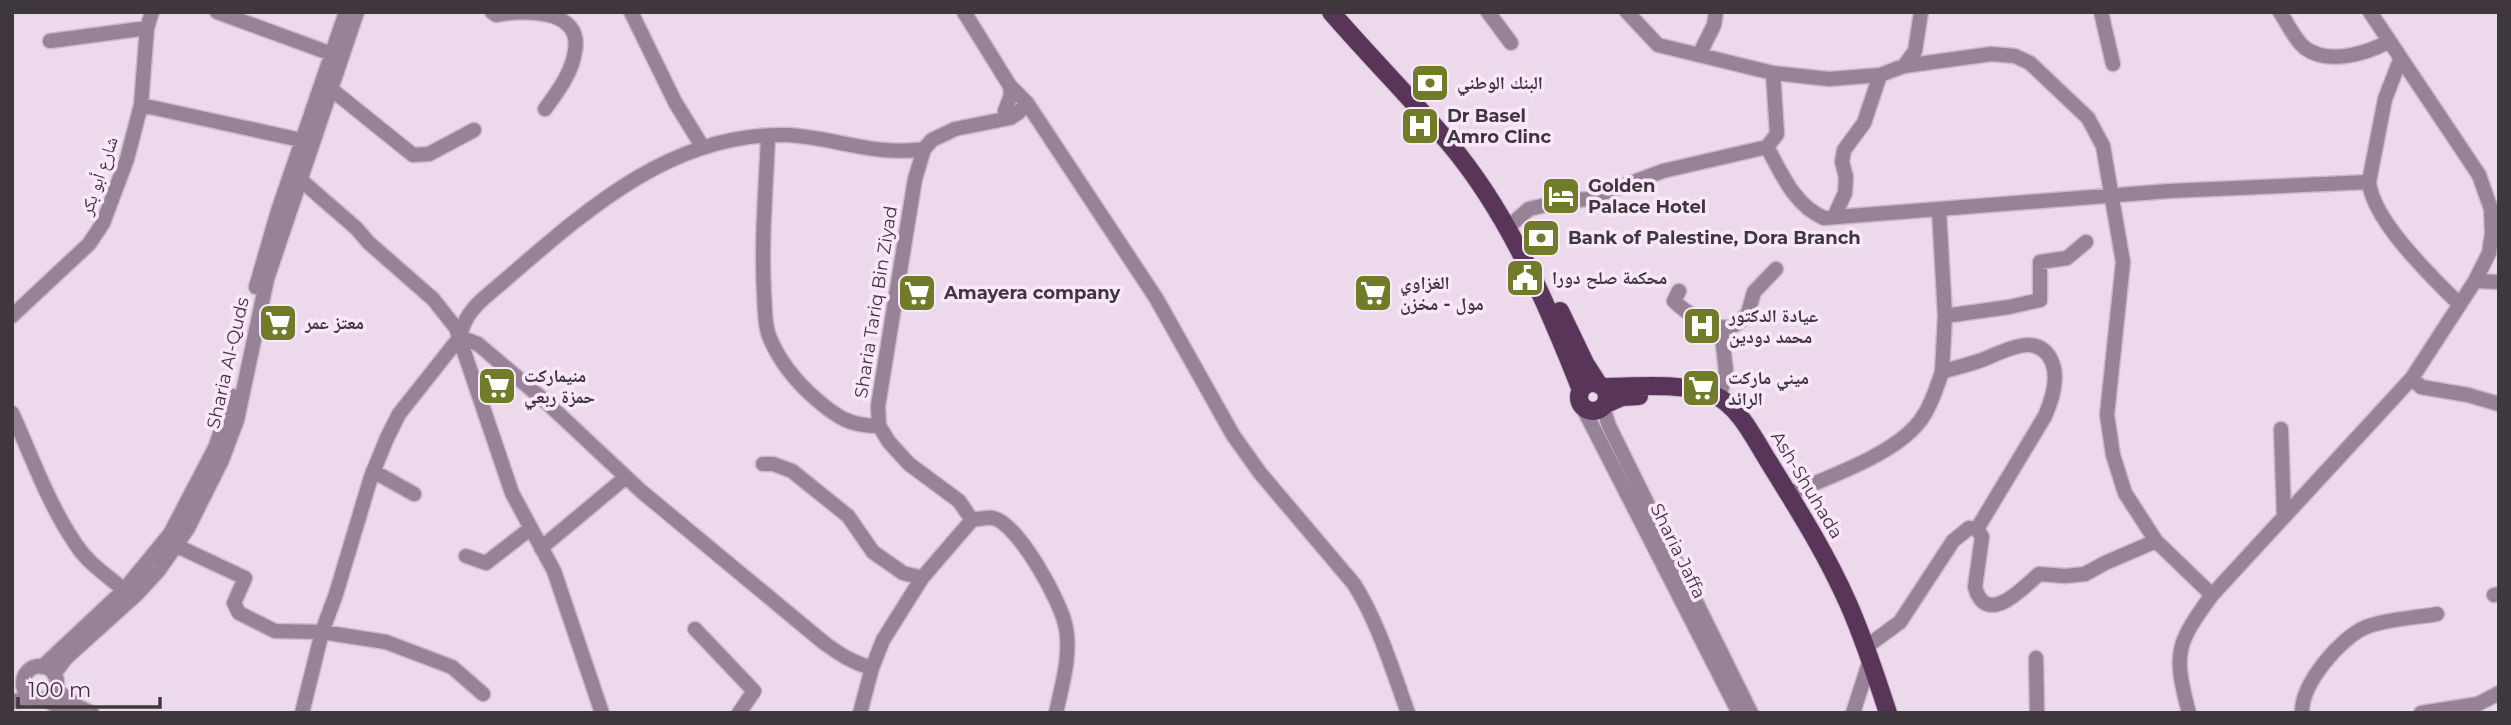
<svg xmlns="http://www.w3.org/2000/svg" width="2511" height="725" font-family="Montserrat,'Noto Naskh Arabic',sans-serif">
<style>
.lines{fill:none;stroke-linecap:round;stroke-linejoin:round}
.minor-casing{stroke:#c9b9c9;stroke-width:17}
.major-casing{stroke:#c9b9c9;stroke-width:20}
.minor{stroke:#988297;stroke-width:14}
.major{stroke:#5a355a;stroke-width:18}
.labels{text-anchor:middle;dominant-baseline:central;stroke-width:7;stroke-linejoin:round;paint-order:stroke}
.poi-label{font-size:18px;font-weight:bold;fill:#3e373e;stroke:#fae7f9;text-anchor:start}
.street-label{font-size:18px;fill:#3e373e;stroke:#fae7f9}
</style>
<rect width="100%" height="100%" fill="#ecdaec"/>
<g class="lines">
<defs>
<path id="minor" d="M217,12L332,54
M492,12L496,15C523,10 583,8 575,51C572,73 558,91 545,109
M631,12L675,102L702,146
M964,12L1010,86L1027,103L1156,298L1233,435L1260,473L1354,584C1379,624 1392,669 1408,713
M1488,12L1511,43
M1627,12L1658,45L1773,73L1829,79L1880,75L1904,66L1915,51L1921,12
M2101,12L2113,64
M2280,12C2287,23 2295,40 2305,48C2328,65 2365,54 2388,42
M50,41L147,28
M1700,53L1714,25L1716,12
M2400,60L2385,99L2369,182C2373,221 2431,276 2459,304
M1904,66L1991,54L2015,56L2030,63L2088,118L2103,146L2123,262L2107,415L2113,455L2125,493L2156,541L2212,595
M331,89L413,155L429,154L474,130
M141,105L310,142
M1005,111L1011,95L1010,86
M768,136C766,188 761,241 764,293C765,306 764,323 769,336C779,361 796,382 817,400C838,418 851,426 879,426
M1767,147C1782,174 1794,205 1824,218L2169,191L2369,182
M295,175L356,228L369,243L433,299L456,328L512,493L554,571L602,713
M1939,210L1945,316
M1834,217L1845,193L1846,177L1842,162L1844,150L1864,123L1880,75
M1514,222L1529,209L1558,202L1588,199L1663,171L1767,147L1777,134L1773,73
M2475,281L2499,282
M256,287L278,211L346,12
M1679,291L1674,301C1685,312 1713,331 1730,327C1737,325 1743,319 1748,313L1754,292L1776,269
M12,316L89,244L103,223L127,159L141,105L147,28L152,12
M460,337L478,344L545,401L641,491L823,642C839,654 853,663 872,668
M1942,372L1945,316L2009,307L2040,300V262L2067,258L2086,242
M2412,378L2421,387L2468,395L2499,404
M1719,398L1726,371L1721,328
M1582,406L1739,713
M1603,407L1609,426L1751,713
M12,413C32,457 49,506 77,546C89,564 108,576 124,590
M2281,429L2284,516
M763,464H773L792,471L848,516L873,552L903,573L922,578
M373,471L414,494
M1789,494C1828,477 1894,455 1920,421C1931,406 1936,389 1942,372C1954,368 1967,365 1979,361C2002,353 2038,329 2052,362C2059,379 2052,400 2045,416L1977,529
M972,520C978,519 987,517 993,518C1018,523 1062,603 1066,628C1071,656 1062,685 1056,713
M177,546L245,578L234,603L239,613L275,631L322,632L386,642L452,667L483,694
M541,548L626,477
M466,556L486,563L531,528
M2494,595L2499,594
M695,629L754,691L739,713
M1866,647L1900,622L1953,541L1969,528L1977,529L1982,537L1975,587C1986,628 2023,588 2039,574L2065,576L2085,574L2105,563L2156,541
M2036,658L2037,713
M23 683a17 17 0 1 1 34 0a17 17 0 1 1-34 0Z
M42,667L124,590L170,534L215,448L233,396
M54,674L66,658L137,594L159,570L188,528L222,460L237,420L267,279L357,12
M55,689L79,707L92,713
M43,699L72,713
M12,702L31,697
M302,713L322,632L336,594L371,477L387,438L399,414L460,337C464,319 471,310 484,298C573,223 662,132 787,135C833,137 876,157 924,149
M860,713L872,668L883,640L922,578L972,520L959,501L909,464L889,442L879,426L878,406L915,179L924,149L932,140L955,129L1010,118L1018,113L1027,103
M1853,713L1870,660
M2189,713C2173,653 2176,644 2212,595L2412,378L2475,281L2489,253L2492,233L2491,209L2479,175L2370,12
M2302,713C2301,684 2340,638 2366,627C2387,619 2414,618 2437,614
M2421,713L2478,704L2499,693"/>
<path id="major" d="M1331,12C1369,56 1411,98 1449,143C1509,214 1547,304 1581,390
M1560,311L1585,363L1599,385
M1579 397a14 14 0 1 1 28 0a14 14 0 1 1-28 0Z
M1603,387C1635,387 1684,382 1714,395C1738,405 1754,438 1767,459C1796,506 1826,553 1848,603C1864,639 1876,676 1888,713
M1606,404L1622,397L1639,396"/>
</defs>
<use href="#minor" class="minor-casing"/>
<use href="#major" class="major-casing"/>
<use href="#minor" class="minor"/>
<use href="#major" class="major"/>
</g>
<defs>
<symbol id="bank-square" viewBox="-11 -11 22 22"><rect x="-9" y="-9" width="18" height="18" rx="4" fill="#717c28" stroke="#fae7f9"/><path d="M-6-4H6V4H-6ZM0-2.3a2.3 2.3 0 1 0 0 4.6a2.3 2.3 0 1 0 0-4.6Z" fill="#fff"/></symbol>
<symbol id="hospital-square" viewBox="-11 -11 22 22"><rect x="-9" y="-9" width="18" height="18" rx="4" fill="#717c28" stroke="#fae7f9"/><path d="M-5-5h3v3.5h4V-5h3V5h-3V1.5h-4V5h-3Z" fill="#fff"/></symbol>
<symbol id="hotel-square" viewBox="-11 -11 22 22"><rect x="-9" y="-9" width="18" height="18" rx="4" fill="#717c28" stroke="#fae7f9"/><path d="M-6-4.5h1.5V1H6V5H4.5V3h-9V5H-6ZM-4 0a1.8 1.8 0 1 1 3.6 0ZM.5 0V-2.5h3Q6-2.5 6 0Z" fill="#fff"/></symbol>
<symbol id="civic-square" viewBox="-11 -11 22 22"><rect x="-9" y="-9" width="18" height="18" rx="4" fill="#717c28" stroke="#fae7f9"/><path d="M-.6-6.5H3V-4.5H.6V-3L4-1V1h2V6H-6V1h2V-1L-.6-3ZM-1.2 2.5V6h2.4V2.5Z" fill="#fff"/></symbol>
<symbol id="supermarket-square" viewBox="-11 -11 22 22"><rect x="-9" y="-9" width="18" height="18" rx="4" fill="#717c28" stroke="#fae7f9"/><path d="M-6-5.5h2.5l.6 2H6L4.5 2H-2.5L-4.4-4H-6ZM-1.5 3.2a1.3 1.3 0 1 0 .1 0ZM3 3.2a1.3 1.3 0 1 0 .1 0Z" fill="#fff"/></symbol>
</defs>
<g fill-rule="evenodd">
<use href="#bank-square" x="1408" y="61" width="44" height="44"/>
<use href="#hospital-square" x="1398" y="104" width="44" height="44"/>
<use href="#hotel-square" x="1539" y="174" width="44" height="44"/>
<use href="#bank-square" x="1519" y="216" width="44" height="44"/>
<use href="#civic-square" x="1503" y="256" width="44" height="44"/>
<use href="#supermarket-square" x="895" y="271" width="44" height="44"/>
<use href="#supermarket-square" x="1351" y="271" width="44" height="44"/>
<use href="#supermarket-square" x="256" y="301" width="44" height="44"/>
<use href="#hospital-square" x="1680" y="304" width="44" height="44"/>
<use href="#supermarket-square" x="475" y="364" width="44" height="44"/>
<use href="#supermarket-square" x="1679" y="366" width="44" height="44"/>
</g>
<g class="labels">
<g class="poi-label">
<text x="1457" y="83">البنك الوطني</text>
<text x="1447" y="116">Dr Basel<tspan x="1447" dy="21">Amro Clinc</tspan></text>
<text x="1588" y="186">Golden<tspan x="1588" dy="21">Palace Hotel</tspan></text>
<text x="1568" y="238">Bank of Palestine, Dora Branch</text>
<text x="1552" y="278">محكمة صلح دورا</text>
<text x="1400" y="283">الغزاوي<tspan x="1400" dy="21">مول - مخزن</tspan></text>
<text x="944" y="293">Amayera company</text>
<text x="1729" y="316">عيادة الدكتور<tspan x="1729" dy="21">محمد دودين</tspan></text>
<text x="305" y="323">معتز عمر</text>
<text x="524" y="376">منيماركت<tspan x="524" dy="21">حمزة ربعي</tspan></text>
<text x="1728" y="378">ميني ماركت<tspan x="1728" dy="21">الرائد</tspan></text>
</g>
<g class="street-label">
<text transform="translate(99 176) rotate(-71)">شارع أبو بكر</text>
<text transform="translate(876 302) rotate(-81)">Sharia Tariq Bin Ziyad</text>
<text transform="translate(228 363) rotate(-77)">Sharia Al-Quds</text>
<text transform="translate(1807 485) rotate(59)">Ash-Shuhada</text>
<text transform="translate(1678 551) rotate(64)">Sharia Jaffa</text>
</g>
</g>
<rect width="2511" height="725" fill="none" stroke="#3e373e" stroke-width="28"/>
<path d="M18 697v10h142v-10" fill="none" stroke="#3e373e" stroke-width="3.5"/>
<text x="28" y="697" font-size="21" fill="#3e373e" stroke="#fae7f9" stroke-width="5" paint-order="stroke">100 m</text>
</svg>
